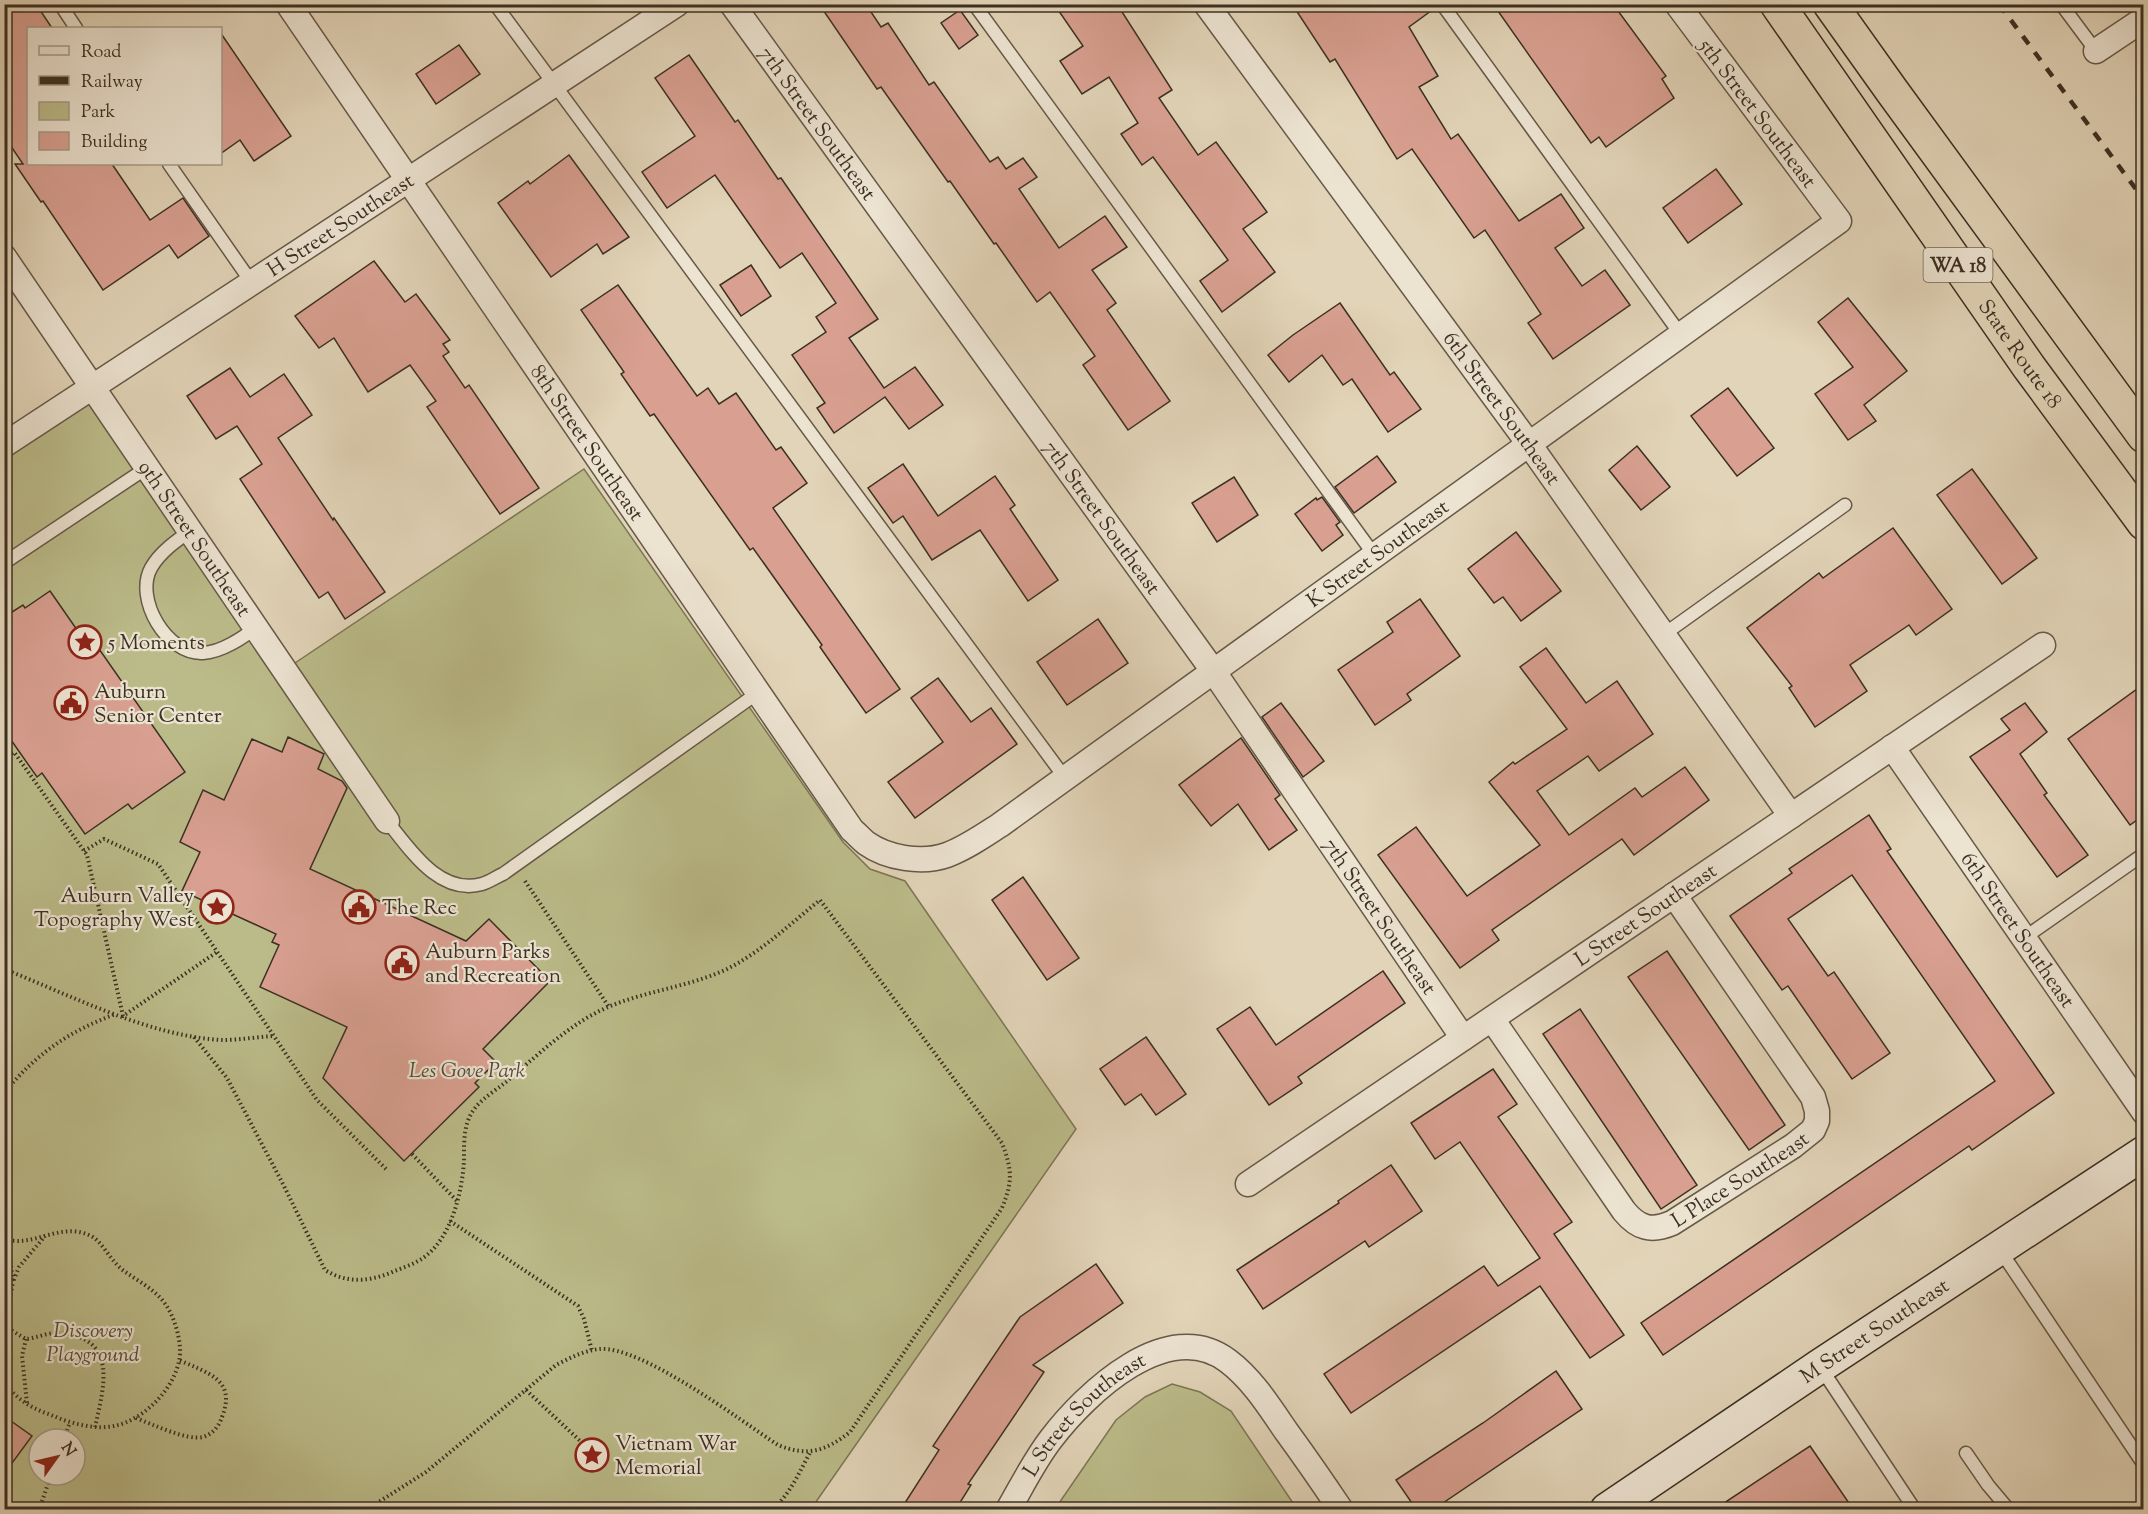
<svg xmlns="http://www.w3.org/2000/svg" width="2148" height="1514" font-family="'Sorts Mill Goudy',serif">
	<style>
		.green { fill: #bbbb89; stroke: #7c7656; stroke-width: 1.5; fill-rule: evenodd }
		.building { fill: #d9a091; stroke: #3c3023; stroke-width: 1.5 }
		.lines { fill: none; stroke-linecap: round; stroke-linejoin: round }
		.lane-casing { stroke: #665948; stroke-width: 15 }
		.street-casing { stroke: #665948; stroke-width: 27 }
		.secondary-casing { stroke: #3c3023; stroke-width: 36 }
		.highway-casing { stroke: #3c3023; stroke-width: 36 }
		.path { stroke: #3c3023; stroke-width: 4; stroke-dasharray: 1.5 3; stroke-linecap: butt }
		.lane { stroke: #ece3d1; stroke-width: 12 }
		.street { stroke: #ece3d1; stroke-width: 24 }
		.secondary { stroke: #ece3d1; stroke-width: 33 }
		.highway { stroke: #e2d4b8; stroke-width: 33 }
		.rail { stroke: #3c3023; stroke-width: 4.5; stroke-dasharray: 10 10; stroke-linecap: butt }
		.labels { text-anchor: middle; stroke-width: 4.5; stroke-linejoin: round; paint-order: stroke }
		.shield { fill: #ece3d1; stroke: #716657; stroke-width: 1.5 }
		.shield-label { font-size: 20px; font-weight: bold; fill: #3c3023 }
		.street-label { font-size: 21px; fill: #3c3023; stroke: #ece3d1 }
		.poi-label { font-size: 21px; fill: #3c3023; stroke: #ece3d1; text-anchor: start }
		.park-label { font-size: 21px; font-style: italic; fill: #554c37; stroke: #ece3d1 }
	</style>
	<rect width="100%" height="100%" fill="#e2d4b8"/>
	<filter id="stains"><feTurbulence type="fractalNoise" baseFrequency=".00333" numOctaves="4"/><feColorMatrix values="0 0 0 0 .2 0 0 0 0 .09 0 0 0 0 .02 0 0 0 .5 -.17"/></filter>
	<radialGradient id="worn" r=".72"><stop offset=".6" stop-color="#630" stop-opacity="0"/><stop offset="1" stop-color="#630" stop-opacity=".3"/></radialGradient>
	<g class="green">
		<path d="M94,387L286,669L584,469L843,842L870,869L905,881L1076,1129L811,1509L5,1510V446ZM39,1439H75V1475H39Z"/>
		<path d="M1172,1384L1200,1392L1231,1411L1297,1509H1055L1116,1420L1145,1397Z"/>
	</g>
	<g class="building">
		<path d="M4,4H36L52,28H28V164H112L150,220L183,198L209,236L178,258L169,245L103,290L43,201L41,202L15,164H23L4,136Z"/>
		<path d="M819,4H877L869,9L881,27L888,23L929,85L934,82L990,162L998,157L1006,169L1023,158L1037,177L1019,189L1059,248L1105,216L1127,247L1092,270L1116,303L1107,310L1170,401L1128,430L1083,365L1095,356L1050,292L1037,302L996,243L994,244L950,181L948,182L881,87L877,89Z"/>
		<path d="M1054,4H1117L1172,90L1159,98L1198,155L1216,142L1267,212L1243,229L1275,272L1222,312L1200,281L1228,260L1153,157L1142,165L1121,134L1138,123L1109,77L1082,94L1060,61L1083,46Z"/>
		<path d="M1292,4H1434L1435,8L1409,27L1438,76L1419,87L1451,139L1458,134L1519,221L1561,194L1584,228L1555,248L1582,286L1605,270L1630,305L1553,359L1528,323L1541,314L1485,230L1474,238L1412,149L1397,159L1335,59L1330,62Z"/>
		<path d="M1493,4H1613L1666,76L1662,79L1674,98L1606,147L1599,137L1591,143Z"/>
		<path d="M960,10L978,35L959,49L941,23Z"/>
		<path d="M220,32L291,136L254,161L240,140L220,154Z"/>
		<path d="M459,45L480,74L436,104L416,74Z"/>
		<path d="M689,55L735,122L738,120L778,179L781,178L878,319L849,338L884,388L915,367L943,405L909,429L885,397L834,433L817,408L825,403L792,355L826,332L816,317L836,303L802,253L780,268L715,175L667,208L642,172L695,136L655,78Z"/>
		<path d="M569,155L629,237L603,254L597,244L551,277L498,203L528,181L530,184Z"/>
		<path d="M1716,169L1742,204L1688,243L1663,208Z"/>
		<path d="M374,261L405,302L416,294L450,340L443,344L449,352L443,356L465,388L469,385L539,488L500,514L427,407L436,401L410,365L368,392L334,338L319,348L295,316Z"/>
		<path d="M751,265L771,296L741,316L720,285Z"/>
		<path d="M618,285L697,396L708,388L719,404L736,393L776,450L781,447L807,483L773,508L900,689L866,713L820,647L822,645L753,548L750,550L654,414L650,416L621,374L624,372L581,310Z"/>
		<path d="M1848,298L1907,371L1864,405L1876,421L1848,440L1815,394L1853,367L1818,322Z"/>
		<path d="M1340,303L1390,375L1394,372L1421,409L1388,432L1352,379L1343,385L1322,355L1289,382L1268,355L1293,335Z"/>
		<path d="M230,368L250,397L284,374L312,415L278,438L333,520L334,518L385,592L345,619L328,592L319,598L240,479L262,464L237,426L216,439L187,396Z"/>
		<path d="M1728,388L1774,448L1737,476L1691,416Z"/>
		<path d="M1637,446L1670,487L1641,510L1609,470Z"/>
		<path d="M1377,456L1396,482L1354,513L1335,487Z"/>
		<path d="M903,464L938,516L995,476L1015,505L1010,509L1058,580L1028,601L980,530L932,560L903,516L893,523L868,488Z"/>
		<path d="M1972,469L2037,558L2002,584L1937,495Z"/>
		<path d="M1234,477L1258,515L1217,542L1192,503Z"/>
		<path d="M1322,497L1340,522L1336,525L1343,535L1322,551L1295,514L1316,498L1317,500Z"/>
		<path d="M1893,528L1952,609L1916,635L1909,625L1850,665L1867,691L1815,727L1789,688L1792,686L1747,628L1819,573L1823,578Z"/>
		<path d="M1516,532L1561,591L1521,621L1503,597L1494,603L1468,569Z"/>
		<path d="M50,591L91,650L97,646L185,772L132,809L128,804L85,834L42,773L37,777L4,730V617L23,605L25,608Z"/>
		<path d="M1420,599L1460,656L1407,694L1411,700L1375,725L1338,670L1393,632L1387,622Z"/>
		<path d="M1098,619L1128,663L1067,705L1037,662Z"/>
		<path d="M1546,648L1586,703L1617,681L1653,734L1599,771L1588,756L1537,791L1569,835L1635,788L1642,797L1685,767L1709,800L1634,855L1622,839L1492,930L1499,940L1460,968L1378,855L1416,827L1467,896L1540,845L1489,782L1513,762L1515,764L1567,729L1520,667Z"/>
		<path d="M938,678L971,722L991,708L1017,744L915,818L888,782L943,742L911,698Z"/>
		<path d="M2144,684V815L2130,825L2068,739Z"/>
		<path d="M1281,703L1324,761L1303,777L1262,717Z"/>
		<path d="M2025,703L2047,732L2020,754L2047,793L2044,795L2088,855L2057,877L1970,757L2010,730L2001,719Z"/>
		<path d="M288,737L324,754L318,769L342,781L347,788L310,869L466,941L489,919L550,981L483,1049L496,1062L475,1083L479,1087L404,1161L323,1078L347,1027L260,987L279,945L272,942L276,934L182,891L200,852L180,842L203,790L224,800L252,739L282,752Z"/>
		<path d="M1241,738L1280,795L1275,799L1297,830L1269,850L1238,804L1211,826L1179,785Z"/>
		<path d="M1869,815L1891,849L1887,851L2054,1093L1972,1150L1969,1146L1663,1355L1641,1323L1995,1081L1852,875L1788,919L1828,976L1834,972L1890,1053L1852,1079L1788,986L1782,990L1730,916L1792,873L1789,869Z"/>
		<path d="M1023,877L1079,958L1047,980L992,900Z"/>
		<path d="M1667,951L1785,1125L1749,1150L1628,977Z"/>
		<path d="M1383,971L1405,1003L1298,1077L1302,1083L1269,1105L1217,1029L1250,1007L1276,1045Z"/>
		<path d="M1580,1009L1697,1185L1661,1209L1543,1034Z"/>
		<path d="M1146,1037L1186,1094L1156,1115L1141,1094L1125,1105L1100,1069Z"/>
		<path d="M1493,1069L1517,1104L1498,1117L1572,1222L1554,1234L1624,1335L1590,1358L1540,1286L1351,1413L1324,1374L1484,1266L1498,1286L1540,1258L1460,1142L1435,1159L1411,1123Z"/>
		<path d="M1391,1165L1422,1211L1369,1247L1365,1241L1263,1309L1237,1270L1339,1203L1338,1201Z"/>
		<path d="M1096,1264L1123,1303L1033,1365L1044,1372L968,1484L971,1485L956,1509H901L939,1450L933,1446L1020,1317Z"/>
		<path d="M1556,1371L1582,1409L1434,1509H1416L1396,1480L1483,1423Z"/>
		<path d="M4,1416L32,1436L4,1474Z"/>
		<path d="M1810,1446L1853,1509H1715Z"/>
	</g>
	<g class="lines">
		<defs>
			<g id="lane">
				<path d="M60,4L76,28"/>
				<path d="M495,4L1065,778"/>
				<path d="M974,4L1375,556"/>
				<path d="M1442,4L1681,335"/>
				<path d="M2061,4L2096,51"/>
				<path d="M169,164L252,283"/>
				<path d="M192,530C177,540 160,552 151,568C134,599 167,655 203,653C222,652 242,638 257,627"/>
				<path d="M4,563L148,467"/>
				<path d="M1663,635L1845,505"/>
				<path d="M387,821C409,848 439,896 482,884C489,882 496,877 503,874L759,692"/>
				<path d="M2024,938L2144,854"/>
				<path d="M2000,1250L2144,1465"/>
				<path d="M1821,1368L1915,1510"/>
				<path d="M1966,1453L1988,1485L2009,1510"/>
			</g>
			<g id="street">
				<path id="s1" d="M288,4L852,830C857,834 861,839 866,843C887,858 922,864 947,855C966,848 983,836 1000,825L1839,221L1677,4"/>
				<path id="s2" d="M732,4L1214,672L1463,1038"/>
				<path id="s3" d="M1206,4L1529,444L1791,816"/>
				<path d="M2096,51L2144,19"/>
				<path id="s4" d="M4,257L387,821"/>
				<path id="s5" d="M4,445L677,4"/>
				<path id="s6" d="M1892,747L2144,1112"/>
				<path id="s7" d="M1492,1019L1624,1211C1638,1228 1651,1232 1672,1223L1793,1146L1813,1130L1817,1121V1111L1813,1097L1674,895"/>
				<path id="s8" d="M1248,1184L2043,645"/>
				<path id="s9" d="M1008,1510C1022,1486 1034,1461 1051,1439C1086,1393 1168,1315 1228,1361C1252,1379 1269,1406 1286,1431C1305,1457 1323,1483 1341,1510"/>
			</g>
			<g id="secondary">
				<path id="s10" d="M1607,1510L1820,1366L2144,1153"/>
			</g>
			<g id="highway">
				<path id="s11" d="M1777,4L2029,367L2144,523"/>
				<path d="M1830,4L1892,91L2144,436"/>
			</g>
		</defs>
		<use href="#lane" class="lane-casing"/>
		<use href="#street" class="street-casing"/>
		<use href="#secondary" class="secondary-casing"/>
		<use href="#highway" class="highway-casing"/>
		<g class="path">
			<path d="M4,758L14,752L87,855L123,1016L217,952"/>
			<path d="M84,851L104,839L158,864L317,1100L386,1169"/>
			<path d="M525,881L609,1007"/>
			<path d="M4,969C70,995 151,1037 223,1040C239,1040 257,1037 273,1036"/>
			<path d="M194,1037L227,1078L284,1186L325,1270C346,1283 367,1282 390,1273C401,1268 413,1265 423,1258C451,1239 462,1193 464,1161C464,1143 463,1123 475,1108C483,1098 496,1090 506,1082C538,1055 569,1024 608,1007C646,991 687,987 725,970C760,953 790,924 820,900L1002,1143C1012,1170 1013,1181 1002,1208L850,1432C826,1451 807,1457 778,1445C741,1421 641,1345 599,1349C583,1351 570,1358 556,1365L426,1472L366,1510"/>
			<path d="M4,1093C36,1054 69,1031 116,1014"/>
			<path d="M412,1154L457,1201"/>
			<path d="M450,1221L578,1306L584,1319L592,1351"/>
			<path d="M4,1239C34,1248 59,1222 89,1235C102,1240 110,1261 124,1271C138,1281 156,1290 166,1305C174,1317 179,1334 180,1348C182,1382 146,1420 114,1426C93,1430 70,1423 51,1415C33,1409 15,1399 4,1381"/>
			<path d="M4,1245L10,1258L13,1282L19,1267L45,1236"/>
			<path d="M4,1311L10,1299L13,1282"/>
			<path d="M4,1326L26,1339C38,1338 50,1331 63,1333C118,1340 104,1387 95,1427"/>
			<path d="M26,1339L22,1356L27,1403"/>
			<path d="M526,1390L594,1454"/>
			<path d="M136,1418C152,1424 187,1441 203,1437C213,1434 219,1426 222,1417C237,1379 207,1373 179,1360"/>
			<path d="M64,1439L70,1422"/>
			<path d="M39,1510L51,1475"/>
			<path d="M771,1510C790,1496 800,1470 811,1451"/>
		</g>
		<use href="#lane" class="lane"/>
		<use href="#street" class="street"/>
		<use href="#secondary" class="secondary"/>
		<use href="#highway" class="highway"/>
		<path class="rail" d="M1999,4L2144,200"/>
	</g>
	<defs>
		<symbol id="sight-ring" viewBox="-11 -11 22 22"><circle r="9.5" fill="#ece3d1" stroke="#8f2418" stroke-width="1.5"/><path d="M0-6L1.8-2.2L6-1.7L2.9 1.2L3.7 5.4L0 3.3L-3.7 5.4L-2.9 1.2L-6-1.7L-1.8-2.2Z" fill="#8f2418"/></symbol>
		<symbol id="civic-ring" viewBox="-11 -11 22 22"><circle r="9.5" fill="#ece3d1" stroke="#8f2418" stroke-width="1.5"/><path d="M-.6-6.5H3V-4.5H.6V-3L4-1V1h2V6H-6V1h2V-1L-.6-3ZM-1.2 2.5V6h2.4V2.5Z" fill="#8f2418"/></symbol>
	</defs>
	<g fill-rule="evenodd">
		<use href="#sight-ring" x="66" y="623" width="38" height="38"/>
		<use href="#civic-ring" x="52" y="684" width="38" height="38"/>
		<use href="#sight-ring" x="198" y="888" width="38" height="38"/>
		<use href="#civic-ring" x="340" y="888" width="38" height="38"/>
		<use href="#civic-ring" x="383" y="944" width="38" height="38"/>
		<use href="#sight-ring" x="573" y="1436" width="38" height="38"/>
	</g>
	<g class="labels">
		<rect class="shield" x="1923.5" y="248" width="69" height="34" rx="4.5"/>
		<g class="shield-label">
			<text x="1958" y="272">WA 18</text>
		</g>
		<g class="street-label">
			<text transform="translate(1758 113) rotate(53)" y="7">5th Street Southeast</text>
			<text dy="7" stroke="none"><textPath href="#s2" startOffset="147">7th Street Southeast</textPath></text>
			<text dy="7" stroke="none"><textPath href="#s5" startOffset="402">H Street Southeast</textPath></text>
			<text dy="7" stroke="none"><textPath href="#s11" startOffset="426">State Route 18</textPath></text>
			<text dy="7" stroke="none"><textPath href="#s3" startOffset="501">6th Street Southeast</textPath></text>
			<text dy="7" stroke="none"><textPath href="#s1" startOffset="531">8th Street Southeast</textPath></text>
			<text dy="7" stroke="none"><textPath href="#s2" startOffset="633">7th Street Southeast</textPath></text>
			<text dy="7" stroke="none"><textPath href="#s4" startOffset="340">9th Street Southeast</textPath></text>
			<text dy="7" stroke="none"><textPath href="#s1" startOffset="1630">K Street Southeast</textPath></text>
			<text dy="7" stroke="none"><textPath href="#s8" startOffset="480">L Street Southeast</textPath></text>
			<text dy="7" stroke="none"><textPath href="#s2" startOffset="1119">7th Street Southeast</textPath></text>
			<text dy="7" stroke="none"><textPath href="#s6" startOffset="222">6th Street Southeast</textPath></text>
			<text dy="7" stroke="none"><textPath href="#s7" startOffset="368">L Place Southeast</textPath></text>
			<text dy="7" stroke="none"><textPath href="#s10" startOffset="322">M Street Southeast</textPath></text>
			<text dy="7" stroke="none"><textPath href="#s9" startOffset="124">L Street Southeast</textPath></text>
		</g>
		<g class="poi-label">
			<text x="108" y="649">5 Moments</text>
			<text x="94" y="698">Auburn<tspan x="94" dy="24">Senior Center</tspan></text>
			<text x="194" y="902" text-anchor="end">Auburn Valley<tspan x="194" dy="24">Topography West</tspan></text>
			<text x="382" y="914">The Rec</text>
			<text x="425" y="958">Auburn Parks<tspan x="425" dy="24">and Recreation</tspan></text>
			<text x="615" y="1450">Vietnam War<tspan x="615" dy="24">Memorial</tspan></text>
		</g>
		<g class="park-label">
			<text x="467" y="1077">Les Gove Park</text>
			<text x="93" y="1337">Discovery<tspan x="93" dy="24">Playground</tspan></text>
		</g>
	</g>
	<rect width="2148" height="1514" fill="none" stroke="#e2d4b8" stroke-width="24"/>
	<rect x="6" y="6" width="2136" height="1502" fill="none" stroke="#3c3023" stroke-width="3"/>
	<rect x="12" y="12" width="2124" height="1490" fill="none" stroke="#3c3023" stroke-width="1.5"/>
	<rect x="27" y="27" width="195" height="138" fill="#ece3d1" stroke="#a69b8b" stroke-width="1.5"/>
	<rect x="39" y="46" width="30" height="9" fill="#ece3d1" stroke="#a69b8b" stroke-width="1.5"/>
	<text x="81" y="57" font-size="18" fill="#3c3023">Road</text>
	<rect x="39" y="76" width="30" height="9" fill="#3c3023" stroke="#a69b8b" stroke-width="1.5"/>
	<text x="81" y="87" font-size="18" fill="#3c3023">Railway</text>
	<rect x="39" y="102" width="30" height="18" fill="#bbbb89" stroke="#a69b8b" stroke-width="1.5"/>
	<text x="81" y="117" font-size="18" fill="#3c3023">Park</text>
	<rect x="39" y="132" width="30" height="18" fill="#d9a091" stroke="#a69b8b" stroke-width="1.5"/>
	<text x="81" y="147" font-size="18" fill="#3c3023">Building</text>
	<g transform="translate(57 1457) rotate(56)"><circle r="28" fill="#ece3d1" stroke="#a69b8b" stroke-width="1.5"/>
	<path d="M0-4.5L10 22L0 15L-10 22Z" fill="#8f2418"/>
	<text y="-9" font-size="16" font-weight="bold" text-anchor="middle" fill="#3c3023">N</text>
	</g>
	<rect width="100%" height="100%" filter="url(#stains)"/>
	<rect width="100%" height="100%" fill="url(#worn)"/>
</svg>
